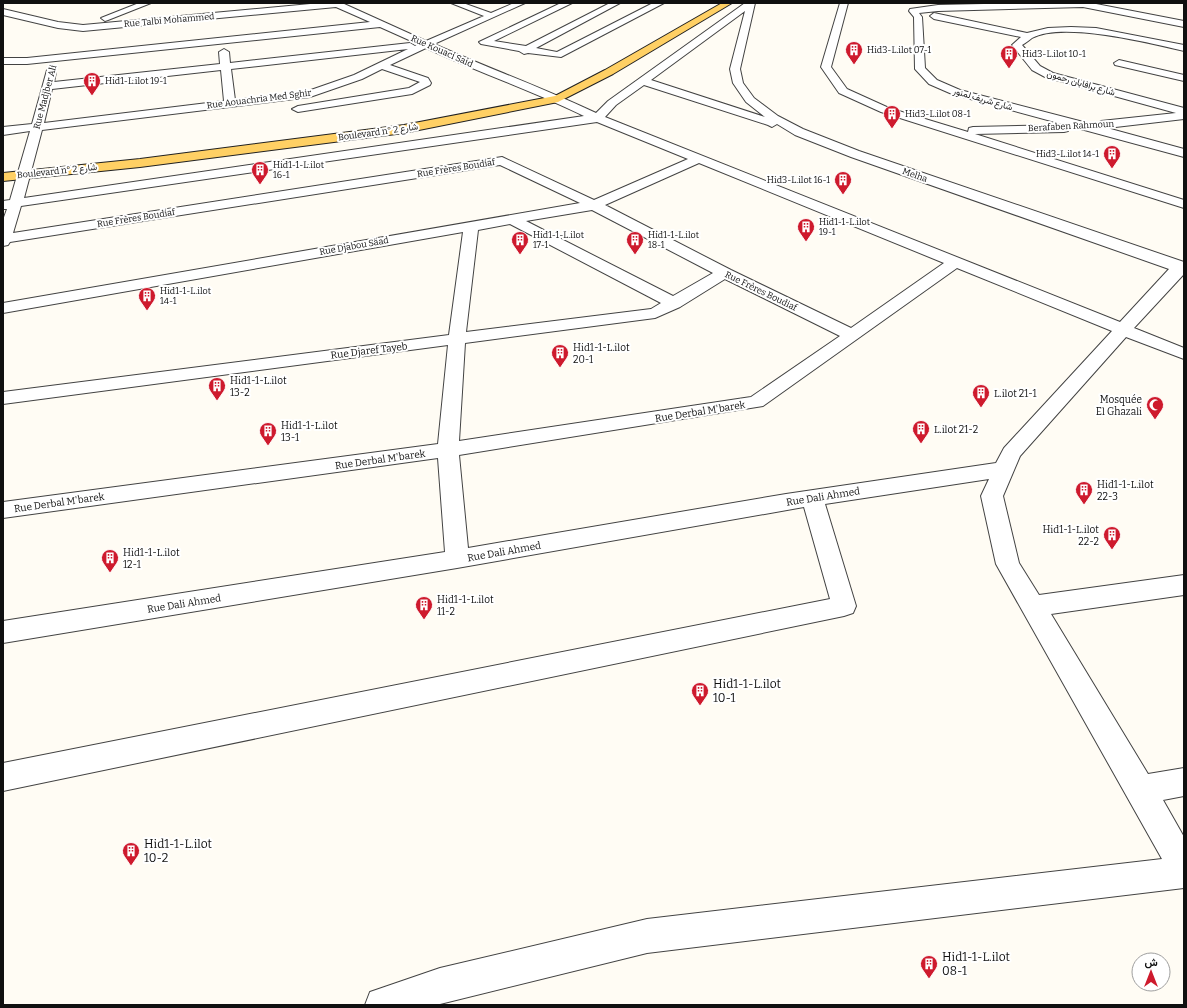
<svg xmlns="http://www.w3.org/2000/svg" width="1187" height="1008" font-family="Bitter,Vazirmatn,serif">
	<style>
		.lines { fill: none; stroke-linecap: round; stroke-linejoin: round }
		.minor-casing { stroke: #434343; stroke-width: 2 }
		.major-casing { stroke: #212121; stroke-width: 2 }
		.minor { fill: #fff; fill-rule: evenodd }
		.major { fill: #ffd064; fill-rule: evenodd }
		.labels { text-anchor: middle; stroke-width: 4; stroke-linejoin: round; paint-order: stroke }
		.far-street-label { font-size: 9px; fill: #101010; stroke: #fff }
		.far-poi-label { font-size: 9px; fill: #101010; stroke: #fff; text-anchor: start }
		.poi-label { font-size: 10px; fill: #101010; stroke: #fff; text-anchor: start }
		.street-label { font-size: 10px; fill: #101010; stroke: #fff }
		.near-poi-label { font-size: 12px; fill: #101010; stroke: #fff; text-anchor: start }
	</style>
	<rect width="100%" height="100%" fill="#fffcf4"/>
	<g class="lines">
		<defs>
			<g id="minor">
				<path d="M139,3H151L108,20L105,21L101,18Z"/>
				<path d="M321,3H342L426,41L484,16L451,3H463L491,13L514,3H525L434,44C488,68 543,88 596,113L608,101L745,3H755L740,69L743,83L754,98L778,116L803,129L859,151L1184,262V274L1134,328L1184,348V359L1126,337L1020,456L1003,496L1019,563L1039,595L1184,575V595L1051,614L1148,774L1184,768V796L1163,800L1184,837V888L647,953L436,1005H365L370,992L440,968L647,919L1162,859L996,564L981,496L989,479L825,504L856,606L853,613L844,616L3,791V763L830,599L804,507L457,568L3,643V621L445,552L438,458L3,518V502L438,444L448,345L3,404V392L449,335L463,232L3,313V303L580,203L500,165L10,242L8,245L3,246V220L7,209H3V201L10,200L30,131L3,135V127L32,124L47,70H55L56,72L54,82L220,64L219,52L224,49L229,52L230,63L410,43L415,46L418,44L380,27L27,64H3V58H27L370,22L336,7L83,31L58,28L3,15V9L58,22L83,25ZM745,11L730,69L733,83L746,102L765,117L651,80ZM426,48C478,72 533,91 584,116L24,198L42,130L310,97L362,79L382,69L420,82L409,88L298,106L292,109L298,112L412,94L430,85L431,83L428,78L390,65ZM408,49L354,75L308,91L235,100L231,69ZM221,70L224,101L44,123L52,89ZM644,85L768,125L772,127L777,124L795,135L851,157L1169,269L1120,322L605,117L616,105ZM597,122L688,159L594,200L502,157L13,233L21,206ZM699,163L944,263L851,328L731,270L605,205ZM592,210L713,273L673,296L526,221ZM510,224L661,303L651,309L466,332L478,230ZM957,268L1112,331L1004,448L996,463L786,494L468,548L459,455L763,406ZM725,279L840,336L751,397L459,441L465,343L655,318L680,307Z"/>
				<path d="M561,3H572L494,41L526,46L610,3H620L536,48L557,52L653,3H664L561,57L528,53L524,54L519,51L481,44L479,42Z"/>
				<path d="M840,3H848L831,67L847,89L889,108L968,132L969,128L973,127L1068,125L1070,128L1068,131L1064,132L975,134L1184,200V208L881,112L839,93L821,67Z"/>
				<path d="M1028,3H1091L1184,21V27L1083,7L938,11L919,13L922,17L925,68L937,80L960,90L1095,125L1101,121L1176,113L1045,77L1032,70L1012,45L1021,37L934,19L930,16L934,13L1027,33L1048,28L1071,27L1096,28L1184,45V51C1151,43 1062,21 1032,38C1029,40 1026,43 1022,45L1040,66L1053,73L1184,108V119L1107,128L1184,149V157L952,94L929,84L915,69L914,17L909,11L910,9L938,5Z"/>
				<path d="M1119,60L1184,75V81L1115,65L1114,63Z"/>
			</g>
			<path id="major" d="M722,3H732L613,74L558,102L404,133L140,167L3,181V173L140,159L404,125L555,96L605,70Z"/>
		</defs>
		<use href="#minor" class="minor-casing"/>
		<use href="#major" class="major-casing"/>
		<use href="#minor" class="minor"/>
		<use href="#major" class="major"/>
	</g>
	<defs>
		<symbol id="building-pin" viewBox="-11 -11 22 30"><path d="M0 17L-7.5 6A9.5 9.5 0 1 1 7.5 6Z" fill="#ce1a2d" stroke="#fff"/><path d="M-4-6H4V6H1V3H-1V6H-4ZM-2.5-4.3h1.7v1.8h-1.7ZM.8-4.3h1.7v1.8H.8ZM-2.5-1h1.7V.8h-1.7ZM.8-1h1.7V.8H.8Z" fill="#fff"/></symbol>
		<symbol id="mosque-pin" viewBox="-11 -11 22 30"><path d="M0 17L-7.5 6A9.5 9.5 0 1 1 7.5 6Z" fill="#ce1a2d" stroke="#fff"/><path d="M3.5-4.9A6 6 0 1 0 3.5 4.9A5 5 0 1 1 3.5-4.9Z" fill="#fff"/></symbol>
	</defs>
	<g fill-rule="evenodd">
		<use href="#building-pin" x="844" y="40" width="20" height="27"/>
		<use href="#building-pin" x="999" y="44" width="20" height="27"/>
		<use href="#building-pin" x="82" y="71" width="20" height="27"/>
		<use href="#building-pin" x="882" y="104" width="20" height="27"/>
		<use href="#building-pin" x="1102" y="144" width="20" height="27"/>
		<use href="#building-pin" x="250" y="160" width="20" height="27"/>
		<use href="#building-pin" x="833" y="170" width="20" height="27"/>
		<use href="#building-pin" x="796" y="217" width="20" height="27"/>
		<use href="#building-pin" x="510" y="230" width="20" height="27"/>
		<use href="#building-pin" x="625" y="230" width="20" height="27"/>
		<use href="#building-pin" x="137" y="286" width="20" height="27"/>
		<use href="#building-pin" x="550" y="343" width="20" height="27"/>
		<use href="#building-pin" x="207" y="376" width="20" height="27"/>
		<use href="#building-pin" x="971" y="383" width="20" height="27"/>
		<use href="#mosque-pin" x="1145" y="395" width="20" height="27"/>
		<use href="#building-pin" x="911" y="419" width="20" height="27"/>
		<use href="#building-pin" x="258" y="421" width="20" height="27"/>
		<use href="#building-pin" x="1074" y="480" width="20" height="27"/>
		<use href="#building-pin" x="1102" y="525" width="20" height="27"/>
		<use href="#building-pin" x="100" y="548" width="20" height="27"/>
		<use href="#building-pin" x="414" y="595" width="20" height="27"/>
		<use href="#building-pin" x="690" y="681" width="20" height="27"/>
		<use href="#building-pin" x="121" y="841" width="20" height="27"/>
		<use href="#building-pin" x="919" y="954" width="20" height="27"/>
	</g>
	<g class="labels">
		<g class="far-street-label">
			<text transform="translate(169 20) rotate(-5)" y="3">Rue Talbi Mohammed</text>
			<text transform="translate(442 51) rotate(24)" y="3">Rue Kouaci Said</text>
			<text transform="translate(1081 83) rotate(16)" y="3">شارع برافابان رحمون</text>
			<text transform="translate(45 97) rotate(-75)" y="3">Rue Madjber Ali</text>
			<text transform="translate(259 99) rotate(-7)" y="3">Rue Aouachria Med Sghir</text>
			<text transform="translate(983 99) rotate(16)" y="3">شارع شريف لمنور</text>
			<text transform="translate(1071 126) rotate(-3)" y="3">Berafaben Rahmoun</text>
			<text transform="translate(378 132) rotate(-8)" y="3">Boulevard n° شارع 2</text>
			<text transform="translate(456 168) rotate(-9)" y="3">Rue Frères Boudiaf</text>
			<text transform="translate(57 171) rotate(-6)" y="3">Boulevard n° شارع 2</text>
			<text transform="translate(915 175) rotate(19)" y="3">Melha</text>
			<text transform="translate(136 218) rotate(-9)" y="3">Rue Frères Boudiaf</text>
			<text transform="translate(354 246) rotate(-10)" y="3">Rue Djabou Säad</text>
			<text transform="translate(761 291) rotate(26)" y="3">Rue Frères Boudiaf</text>
		</g>
		<g class="far-poi-label">
			<text x="867" y="53">Hid3-L.ilot 07-1</text>
			<text x="1022" y="57">Hid3-L.ilot 10-1</text>
			<text x="105" y="84">Hid1-L.ilot 19-1</text>
			<text x="905" y="117">Hid3-L.ilot 08-1</text>
			<text x="1099" y="157" text-anchor="end">Hid3-L.ilot 14-1</text>
			<text x="273" y="168">Hid1-1-L.ilot<tspan x="273" dy="10">16-1</tspan></text>
			<text x="830" y="183" text-anchor="end">Hid3-L.ilot 16-1</text>
			<text x="819" y="225">Hid1-1-L.ilot<tspan x="819" dy="10">19-1</tspan></text>
			<text x="533" y="238">Hid1-1-L.ilot<tspan x="533" dy="10">17-1</tspan></text>
			<text x="648" y="238">Hid1-1-L.ilot<tspan x="648" dy="10">18-1</tspan></text>
			<text x="160" y="294">Hid1-1-L.ilot<tspan x="160" dy="10">14-1</tspan></text>
		</g>
		<g class="poi-label">
			<text x="573" y="351">Hid1-1-L.ilot<tspan x="573" dy="12">20-1</tspan></text>
			<text x="230" y="384">Hid1-1-L.ilot<tspan x="230" dy="12">13-2</tspan></text>
			<text x="994" y="397">L.ilot 21-1</text>
			<text x="1142" y="403" text-anchor="end">Mosquée<tspan x="1142" dy="12">El Ghazali</tspan></text>
			<text x="281" y="429">Hid1-1-L.ilot<tspan x="281" dy="12">13-1</tspan></text>
			<text x="934" y="433">L.ilot 21-2</text>
			<text x="1097" y="488">Hid1-1-L.ilot<tspan x="1097" dy="12">22-3</tspan></text>
			<text x="1099" y="533" text-anchor="end">Hid1-1-L.ilot<tspan x="1099" dy="12">22-2</tspan></text>
			<text x="123" y="556">Hid1-1-L.ilot<tspan x="123" dy="12">12-1</tspan></text>
			<text x="437" y="603">Hid1-1-L.ilot<tspan x="437" dy="12">11-2</tspan></text>
		</g>
		<g class="street-label">
			<text transform="translate(369 350) rotate(-7)" y="4">Rue Djaref Tayeb</text>
			<text transform="translate(700 411) rotate(-9)" y="4">Rue Derbal M'barek</text>
			<text transform="translate(380 459) rotate(-8)" y="4">Rue Derbal M'barek</text>
			<text transform="translate(823 496) rotate(-9)" y="4">Rue Dali Ahmed</text>
			<text transform="translate(59 502) rotate(-8)" y="4">Rue Derbal M'barek</text>
			<text transform="translate(504 551) rotate(-10)" y="4">Rue Dali Ahmed</text>
			<text transform="translate(184 603) rotate(-9)" y="4">Rue Dali Ahmed</text>
		</g>
		<g class="near-poi-label">
			<text x="713" y="688">Hid1-1-L.ilot<tspan x="713" dy="14">10-1</tspan></text>
			<text x="144" y="848">Hid1-1-L.ilot<tspan x="144" dy="14">10-2</tspan></text>
			<text x="942" y="961">Hid1-1-L.ilot<tspan x="942" dy="14">08-1</tspan></text>
		</g>
	</g>
	<rect width="1187" height="1008" fill="none" stroke="#101010" stroke-width="8"/>
	<g transform="translate(1151 972)"><circle r="19" fill="#ffffff" stroke="#9f9f9f"/>
	<path d="M0-3L7 15L0 10L-7 15Z" fill="#ce1a2d"/>
	<text y="-6" font-size="11" font-weight="bold" text-anchor="middle" fill="#101010">ش</text>
	</g>
</svg>
